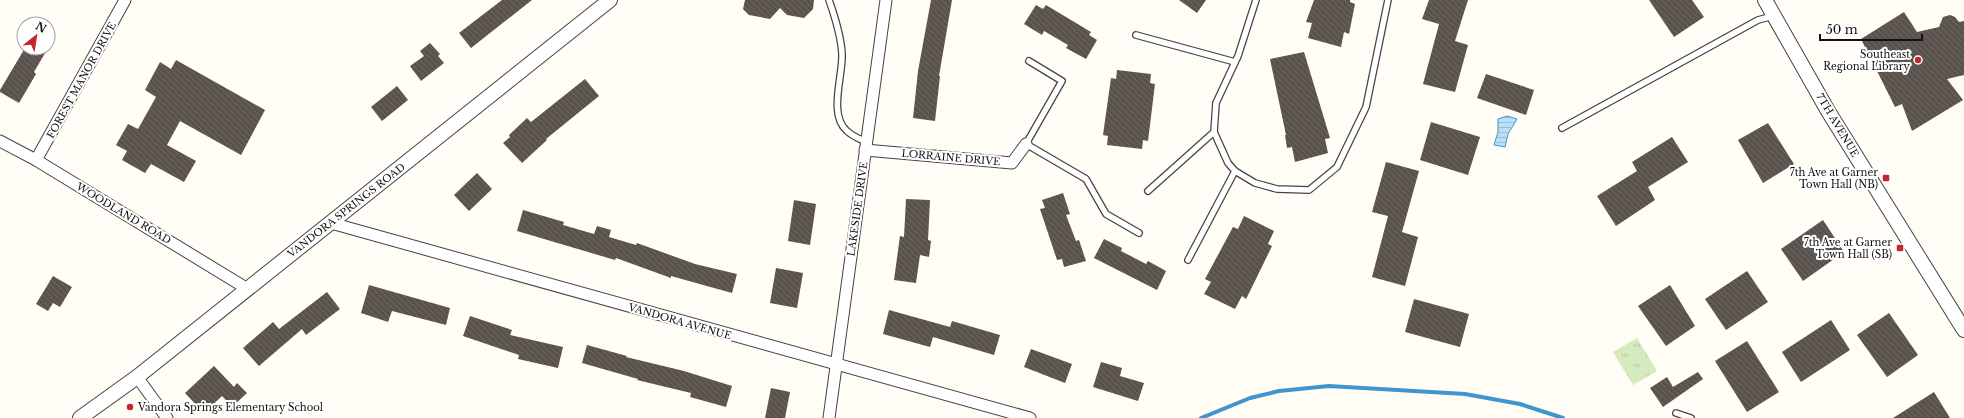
<svg xmlns="http://www.w3.org/2000/svg" width="1964" height="418" font-family="'Libre Baskerville',serif">
	<style>
		.park { fill: url(#park-tufts) }
		.water { fill: url(#water-rules); stroke: #3f96cf }
		.lines { fill: none; stroke-linecap: round; stroke-linejoin: round }
		.stream { stroke: #3f96cf; stroke-width: 4 }
		.building { fill: url(#building-back-hatch) }
		.service-casing { stroke: #444; stroke-width: 8 }
		.minor-casing { stroke: #444; stroke-width: 13 }
		.tertiary-casing { stroke: #444; stroke-width: 16 }
		.service { stroke: #fff; stroke-width: 5.5 }
		.minor { stroke: #fff; stroke-width: 11 }
		.tertiary { stroke: #fff; stroke-width: 14 }
		.poi-dot { fill: #c4262e; stroke: #fff; stroke-width: 1.5 }
		.labels { text-anchor: middle; stroke-width: 4; stroke-linejoin: round; paint-order: stroke }
		.poi-label { font-size: 10px; fill: #111; stroke: #fff; text-anchor: end }
		.street-label { font-size: 10px; fill: #111; stroke: #fff }
	</style>
	<defs>
		<pattern id="park-tufts" width="24" height="20" patternUnits="userSpaceOnUse"><rect width="24" height="20" fill="#d5ebbd"/><path d="M3 7l-1-3M5 7V3M7 7l1-3M15 17l-1-3M17 17v-4M19 17l1-3" fill="none" stroke="#b6c8a1"/></pattern>
		<pattern id="water-rules" width="6" height="5" patternUnits="userSpaceOnUse"><rect width="6" height="5" fill="#b9e0f7"/><path d="M0 2.5h6" fill="none" stroke="#9ebfd3"/></pattern>
		<pattern id="building-back-hatch" width="6" height="6" patternUnits="userSpaceOnUse"><rect width="6" height="6" fill="#5a524d"/><path d="M-1 5l2 2M0 0l6 6M5-1l2 2" fill="none" stroke="#6d6662"/></pattern>
	</defs>
	<rect width="100%" height="100%" fill="#fffdf5"/>
	<path class="park" d="M1637,338L1657,371L1633,385L1613,352Z"/>
	<path class="water" d="M1507,116L1517,119L1508,134L1505,147L1494,145L1498,132V119Z"/>
	<g class="lines">
		<path class="stream" d="M1201,418L1250,398L1279,391L1329,386L1465,394L1520,404L1563,418"/>
	</g>
	<g class="building">
		<path d="M502,0H532L471,48L459,33Z"/>
		<path d="M745,0H814L813,9L804,18L787,15L780,8L770,19L749,15L743,9Z"/>
		<path d="M931,0H952L939,76H940L935,121L913,118L918,71Z"/>
		<path d="M1179,0H1206L1197,13Z"/>
		<path d="M1314,0H1350V2L1355,4L1349,34L1344,32L1341,47L1308,38L1312,23L1306,22Z"/>
		<path d="M1429,0H1468L1455,41L1468,45L1455,92L1423,84L1439,24L1422,19Z"/>
		<path d="M1649,0H1692L1704,17L1674,37Z"/>
		<path d="M1036,5L1043,9L1046,5L1091,32L1089,35L1097,40L1086,59L1066,48L1068,45L1044,31L1042,35L1024,24Z"/>
		<path d="M1904,12L1917,32L1939,27L1943,17L1950,15L1955,17L1959,22L1964,21V75L1947,79L1963,100L1912,131L1902,104L1895,107L1861,39Z"/>
		<path d="M430,43L440,54L438,56L444,63L421,81L410,66L424,56L420,51Z"/>
		<path d="M25,48H48L34,72L36,74L19,103L0,92V90Z"/>
		<path d="M1304,52L1330,138L1325,139L1328,153L1295,162L1292,147L1287,148L1285,135H1286L1270,59Z"/>
		<path d="M176,60L265,110L241,155L180,121L167,145L196,161L184,182L151,164L145,173L122,160L127,151L116,145L128,124L138,129L156,97L145,90L160,62L171,69Z"/>
		<path d="M1117,70L1151,74L1150,83L1155,84L1148,141L1143,140L1142,149L1107,145L1108,136L1103,135L1111,78L1116,79Z"/>
		<path d="M1486,74L1534,90L1526,115L1477,98Z"/>
		<path d="M585,79L599,96L546,139L547,140L522,163L503,143L510,137L509,135L527,118L531,122Z"/>
		<path d="M397,86L408,100L382,121L371,107Z"/>
		<path d="M1431,122L1480,137L1468,175L1420,160Z"/>
		<path d="M1768,123L1794,164L1763,183L1738,140Z"/>
		<path d="M1672,137L1688,162L1648,187L1655,200L1616,226L1597,196L1637,171L1632,162Z"/>
		<path d="M1386,162L1419,171L1402,232L1418,237L1405,286L1372,277L1388,216L1372,212Z"/>
		<path d="M477,173L492,189L469,211L454,195Z"/>
		<path d="M1063,193L1070,214L1066,215L1076,241L1079,240L1086,261L1064,267L1062,259L1057,260L1040,209L1045,208L1042,200Z"/>
		<path d="M906,199L930,200L928,240L931,241L929,257L920,255L916,283L894,280L900,236L904,237Z"/>
		<path d="M794,200L816,204L810,245L788,241Z"/>
		<path d="M523,210L564,222L563,225L594,234L597,226L611,230L609,237L636,245L637,243L695,264L737,274L732,293L671,276V278L616,258L615,260L517,231Z"/>
		<path d="M1244,216L1274,231L1268,244L1272,246L1255,281L1246,299L1242,296L1235,309L1204,294L1211,282L1205,279L1233,227L1238,229Z"/>
		<path d="M1823,220L1844,252L1803,281L1781,249Z"/>
		<path d="M1104,239L1122,248L1121,251L1146,264L1148,261L1166,271L1157,290L1094,258Z"/>
		<path d="M776,268L803,273L797,308L770,303Z"/>
		<path d="M1747,271L1768,302L1726,330L1705,299Z"/>
		<path d="M53,276L72,287L60,307L53,303L48,311L36,304Z"/>
		<path d="M369,285L450,308L446,325L392,311L388,322L361,313Z"/>
		<path d="M1670,285L1695,326L1666,346L1638,306Z"/>
		<path d="M327,292L340,309L306,335L302,329L259,366L243,348L273,322L279,329Z"/>
		<path d="M1414,299L1469,314L1460,347L1405,332Z"/>
		<path d="M889,310L950,327L952,321L1000,335L994,355L933,337L930,347L883,334Z"/>
		<path d="M1889,313L1918,355L1887,377L1857,335Z"/>
		<path d="M470,316L512,330L510,335L563,347L558,368L518,359L519,355L463,336Z"/>
		<path d="M1831,320L1850,350L1801,382L1782,352Z"/>
		<path d="M1747,341L1779,392L1747,412L1715,361Z"/>
		<path d="M587,345L627,356L626,357L684,371L732,386L726,407L690,397L691,393L637,380L638,379L582,363Z"/>
		<path d="M1031,349L1072,364L1065,383L1024,367Z"/>
		<path d="M1101,362L1122,368L1120,376L1144,383L1138,401L1093,387Z"/>
		<path d="M214,366L234,387L237,383L247,393L232,407L222,396L204,413L185,393Z"/>
		<path d="M1698,372L1703,379L1663,407L1650,388L1667,377L1673,387Z"/>
		<path d="M771,388L790,392L785,418H765Z"/>
		<path d="M1934,392L1950,418H1893Z"/>
	</g>
	<g class="lines">
		<defs>
			<g id="service">
				<path d="M829,0C835,17 841,35 842,54C843,76 828,115 847,131C852,136 860,139 866,142"/>
				<path d="M1256,0L1238,56L1216,103L1214,132L1228,163L1235,171L1255,183L1277,189L1309,190L1337,167L1366,107L1388,0"/>
				<path d="M1136,35L1235,62"/>
				<path d="M1029,61L1062,81L1026,144L1086,179L1106,214L1139,233"/>
				<path d="M1562,128L1758,20L1773,16"/>
				<path d="M1148,191L1214,132"/>
				<path d="M1188,260L1235,171"/>
				<path d="M1676,413L1691,418"/>
			</g>
			<g id="minor">
				<path d="M0,141L36,160L246,288"/>
				<path d="M865,150L1012,163L1026,144"/>
				<path d="M36,160L125,0"/>
				<path d="M331,223L1030,418"/>
				<path d="M137,377L167,418"/>
				<path d="M829,418L886,0"/>
			</g>
			<g id="tertiary">
				<path d="M1765,0L1828,111L1964,330"/>
				<path d="M80,418L137,377L610,0"/>
			</g>
		</defs>
		<use href="#service" class="service-casing"/>
		<use href="#minor" class="minor-casing"/>
		<use href="#tertiary" class="tertiary-casing"/>
		<use href="#service" class="service"/>
		<use href="#minor" class="minor"/>
		<use href="#tertiary" class="tertiary"/>
	</g>
	<g class="poi-dot">
		<circle cx="1918" cy="60" r="4"/>
		<rect x="1882" y="174" width="8" height="8" rx="2"/>
		<rect x="1896" y="244" width="8" height="8" rx="2"/>
		<circle cx="130" cy="407" r="4"/>
	</g>
	<g class="labels">
		<g class="poi-label">
			<text x="1910" y="58">Southeast<tspan x="1910" dy="12">Regional Library</tspan></text>
			<text x="1878" y="176">7th Ave at Garner<tspan x="1878" dy="12">Town Hall (NB)</tspan></text>
			<text x="1892" y="246">7th Ave at Garner<tspan x="1892" dy="12">Town Hall (SB)</tspan></text>
			<text x="138" y="411" text-anchor="start">Vandora Springs Elementary School</text>
		</g>
		<g class="street-label">
			<text transform="translate(81 80) rotate(-61)" y="4">FOREST MANOR DRIVE</text>
			<text transform="translate(1838 125) rotate(59)" y="4">7TH AVENUE</text>
			<text transform="translate(951 157) rotate(5)" y="4">LORRAINE DRIVE</text>
			<text transform="translate(857 209) rotate(-82)" y="4">LAKESIDE DRIVE</text>
			<text transform="translate(346 210) rotate(-38)" y="4">VANDORA SPRINGS ROAD</text>
			<text transform="translate(124 213) rotate(31)" y="4">WOODLAND ROAD</text>
			<text transform="translate(680 321) rotate(16)" y="4">VANDORA AVENUE</text>
		</g>
	</g>
	<g transform="translate(36 36) rotate(30)"><circle r="19" fill="#ffffff" stroke="#a0a0a0"/>
	<path d="M0-3L7 15L0 10L-7 15Z" fill="#c4262e"/>
	<text y="-6" font-size="11" font-weight="bold" text-anchor="middle" fill="#111111">N</text>
	</g>
	<path d="M1820 34v6h102v-6" fill="none" stroke="#111111" stroke-width="2"/>
	<text x="1826" y="34" font-size="12" fill="#111111" stroke="#ffffff" stroke-width="3" paint-order="stroke">50 m</text>
</svg>
